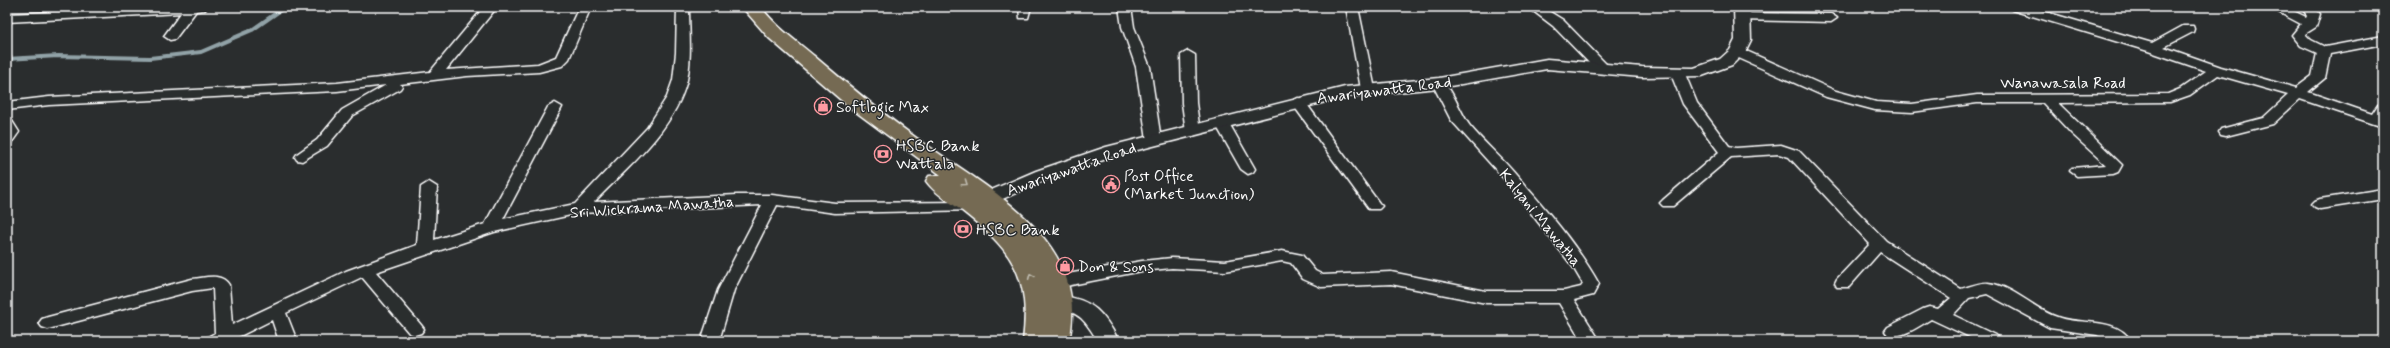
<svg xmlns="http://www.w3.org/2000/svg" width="2390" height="348" font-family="Mynerve,sans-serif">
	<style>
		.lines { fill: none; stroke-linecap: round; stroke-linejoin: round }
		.stream { stroke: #91a2a7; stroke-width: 4 }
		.minor-casing { stroke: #fff; stroke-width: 3 }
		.tertiary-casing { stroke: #fff; stroke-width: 3 }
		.trunk-casing { stroke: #fff; stroke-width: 3 }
		.minor { fill: #2a2d2e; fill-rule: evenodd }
		.tertiary { fill: #2a2d2e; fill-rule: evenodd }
		.trunk { fill: #746b52; fill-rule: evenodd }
		.oneway { stroke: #c0bcb1 }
		.labels { text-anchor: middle; stroke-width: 3; stroke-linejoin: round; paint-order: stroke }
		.street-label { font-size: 16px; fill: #fff; stroke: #2a2d2e }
		.poi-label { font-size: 16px; fill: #fff; stroke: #2a2d2e; text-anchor: start }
	</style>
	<rect width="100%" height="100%" fill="#2a2d2e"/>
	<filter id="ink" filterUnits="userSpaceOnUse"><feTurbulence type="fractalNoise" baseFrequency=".025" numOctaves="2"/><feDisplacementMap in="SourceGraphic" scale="8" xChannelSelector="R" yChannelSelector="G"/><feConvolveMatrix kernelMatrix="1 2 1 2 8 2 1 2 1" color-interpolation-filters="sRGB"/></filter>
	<g filter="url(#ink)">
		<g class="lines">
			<path class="stream" d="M7,59L58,56L150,58L201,52L252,30L285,7"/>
			<defs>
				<g id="minor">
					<path d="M169,7H207L205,10L196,11L175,39L170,40L164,36L181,13L7,22V14Z"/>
					<path d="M484,7H497L446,70L538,64L556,57L579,7H591L569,59L562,66L539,72L467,76L400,84L402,86L400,89L352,116L327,146L302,161L297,160L295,157L297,154L317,140L342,110L386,85L337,91L49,105L7,110V102L49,97L337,83L430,72Z"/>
					<path d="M677,7H689C689,31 692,56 687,80C675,129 628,167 594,202L737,195H772L835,203L971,202L976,204L979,207L976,210L835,213L777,205L734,290L719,341H701L718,290L762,205L580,213L494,232L376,272L421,325L424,329L421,333L415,335L409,333L362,277L286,313L297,341H279L272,320L230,341H205L208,337L215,333L213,288L192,291L48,329L42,327L39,323L42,319L48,317L192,279C205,278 221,272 229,285L232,325L346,271L417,245L421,187L429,182L437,187L434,240L485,224L548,107L555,103L562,107L503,219L575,204L647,128L667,97L673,80L676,53Z"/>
					<path d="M1019,7H1031L1028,18H1020Z"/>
					<path d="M1119,7H1131L1134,27L1150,67L1161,140L1159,143H1149L1147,140L1136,67L1122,27Z"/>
					<path d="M1346,7H1358L1375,89L1373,92H1363L1361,89Z"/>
					<path d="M1528,7H1542L1563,20L1606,64L1608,67L1606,70H1596L1553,26Z"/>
					<path d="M2010,7H2029L2152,43L2183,26H2193L2194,29L2193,32L2164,47L2221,67L2296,88L2312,76L2317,53L2301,46L2292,35L2301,24L2269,7H2285L2306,17L2307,15L2301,7H2314L2320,14L2316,27L2305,34L2311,40L2325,47L2383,36V44L2330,54L2325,78L2308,92L2372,114L2378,105L2383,104V127L2300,99L2273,124L2226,136L2221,135L2219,132L2221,129L2263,118L2288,95L2218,75L2190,95L2170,102L2058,103L2122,165L2118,172L2113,174L2077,176L2070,171L2072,168L2106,165L2072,134L2043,103H1977L1912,112L1875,110L1826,97L1732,55L1730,52L1737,48L1742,49L1836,91L1876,102L1912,104L1977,95L2168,94L2180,89L2206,71L2148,51L2012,10Z"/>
					<path d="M1742,13L1831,14L1837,18L1831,22L1738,20L1736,17Z"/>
					<path d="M1188,51L1195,55L1196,103L1200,132L1193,136L1186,132L1182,103L1181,55Z"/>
					<path d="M1678,70L1685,74L1697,103L1729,146L1736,148L1781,145L1799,151L1886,241L1961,289C1969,287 1980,282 1988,283C2015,286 2035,311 2060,318C2081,325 2117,317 2131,341H2108L2097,335L2050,328L1987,294L1969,298L1953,315L1999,337L2002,341H1978L1931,319C1919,326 1902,339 1888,335L1885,331L1888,327L1923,309L1929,307L1938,309L1951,298L1880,252L1849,287H1837L1835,283L1837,279L1870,244L1789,157L1779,154L1731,157L1673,206H1663L1660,203L1663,200L1719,152L1683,104L1671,74Z"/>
					<path d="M1439,79C1449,81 1462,116 1470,126C1484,143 1502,158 1516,175C1546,209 1577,245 1599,284L1593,295L1574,300L1600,341H1582L1559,303H1486L1391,284L1321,287L1303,279L1291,263L1282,261L1225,271L1172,268L1142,271L1056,288L1050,286L1048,282L1050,278L1056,276L1142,261L1172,258L1225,261L1282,251L1302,255L1315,271L1323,275L1391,272L1486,291H1564L1581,287L1583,284L1573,267L1506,181L1451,120L1432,83Z"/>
					<path d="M1298,98L1303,99L1379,203L1382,206L1379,209H1369L1291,102Z"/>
					<path d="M7,120L12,121L19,132L12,142L7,143Z"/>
					<path d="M1223,121L1230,125L1255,169L1253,172L1248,174L1241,169L1216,125Z"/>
					<path d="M2383,189V199L2320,209L2315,207L2312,204L2315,201L2320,199Z"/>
				</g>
				<g id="tertiary">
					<path d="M1734,7H1750L1751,40L1745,52L1732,65L1702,76L1642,77L1547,69L1439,88L1345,97L1118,155L1048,179L982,208L975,210L968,208L966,204L968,200L1036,171L1106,147L1345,87L1439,78L1547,59L1642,67L1694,68L1720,59L1730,50L1735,40Z"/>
					<path d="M1061,296C1093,299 1104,314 1119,341H1098C1088,326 1081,311 1062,311C1054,310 1047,311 1040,309L1037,304L1040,299Z"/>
				</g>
				<path id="trunk" d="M742,7H761C775,26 795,40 814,56C847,84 880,112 915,137C984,187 1092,238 1069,341H1023C1031,275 1012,250 961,210C950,202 934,193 926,181L929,176L941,175L848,106L769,38Z"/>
			</defs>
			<use href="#minor" class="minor-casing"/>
			<use href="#tertiary" class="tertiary-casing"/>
			<use href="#trunk" class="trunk-casing"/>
			<use href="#minor" class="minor"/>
			<use href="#tertiary" class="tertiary"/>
			<use href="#trunk" class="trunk"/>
		</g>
		<defs><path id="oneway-chevron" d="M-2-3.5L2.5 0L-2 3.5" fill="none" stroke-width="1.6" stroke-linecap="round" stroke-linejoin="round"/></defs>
		<g class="oneway">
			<use href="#oneway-chevron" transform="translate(965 183) rotate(35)"/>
			<use href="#oneway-chevron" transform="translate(1031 276) rotate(-113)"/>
		</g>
	</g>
	<defs>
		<symbol id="shop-ring" viewBox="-11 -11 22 22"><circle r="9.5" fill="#2a2d2e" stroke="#ff9aa2" stroke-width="1.5"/><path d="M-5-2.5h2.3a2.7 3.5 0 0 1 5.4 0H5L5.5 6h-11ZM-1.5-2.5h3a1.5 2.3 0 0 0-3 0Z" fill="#ff9aa2"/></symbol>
		<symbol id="bank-ring" viewBox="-11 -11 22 22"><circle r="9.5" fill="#2a2d2e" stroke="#ff9aa2" stroke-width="1.5"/><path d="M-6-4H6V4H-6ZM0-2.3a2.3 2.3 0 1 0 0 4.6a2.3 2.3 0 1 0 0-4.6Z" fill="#ff9aa2"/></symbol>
		<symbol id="civic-ring" viewBox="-11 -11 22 22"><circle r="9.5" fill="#2a2d2e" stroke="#ff9aa2" stroke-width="1.5"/><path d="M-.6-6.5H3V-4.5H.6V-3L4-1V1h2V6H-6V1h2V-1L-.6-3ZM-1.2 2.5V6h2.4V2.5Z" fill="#ff9aa2"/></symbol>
	</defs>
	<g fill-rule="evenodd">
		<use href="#shop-ring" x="813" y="96" width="20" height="20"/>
		<use href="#bank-ring" x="873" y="144" width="20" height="20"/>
		<use href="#civic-ring" x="1101" y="174" width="20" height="20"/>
		<use href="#bank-ring" x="953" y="219" width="20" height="20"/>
		<use href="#shop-ring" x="1055" y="256" width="20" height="20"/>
	</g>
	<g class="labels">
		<g class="street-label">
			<text x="2063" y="88">Wanawasala Road</text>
			<text transform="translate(1384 89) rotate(-7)" y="6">Awariyawatta Road</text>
			<text transform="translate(1071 168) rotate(-19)" y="6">Awariyawatta Road</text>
			<text transform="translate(652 206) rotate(-4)" y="6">Sri Wickrama Mawatha</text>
			<text transform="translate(1541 217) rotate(51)" y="6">Kalyani Mawatha</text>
		</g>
		<g class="poi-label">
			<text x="836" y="112">Softlogic Max</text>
			<text x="896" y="151">HSBC Bank<tspan x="896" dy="18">Wattala</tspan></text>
			<text x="1124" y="181">Post Office<tspan x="1124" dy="18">(Market Junction)</tspan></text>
			<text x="976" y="235">HSBC Bank</text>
			<text x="1078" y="272">Don &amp; Sons</text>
		</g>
	</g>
	<rect width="2390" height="348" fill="none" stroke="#2a2d2e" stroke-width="24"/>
	<rect x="12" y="12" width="2366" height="324" fill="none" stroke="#fff" stroke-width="1.5" filter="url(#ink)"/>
</svg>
